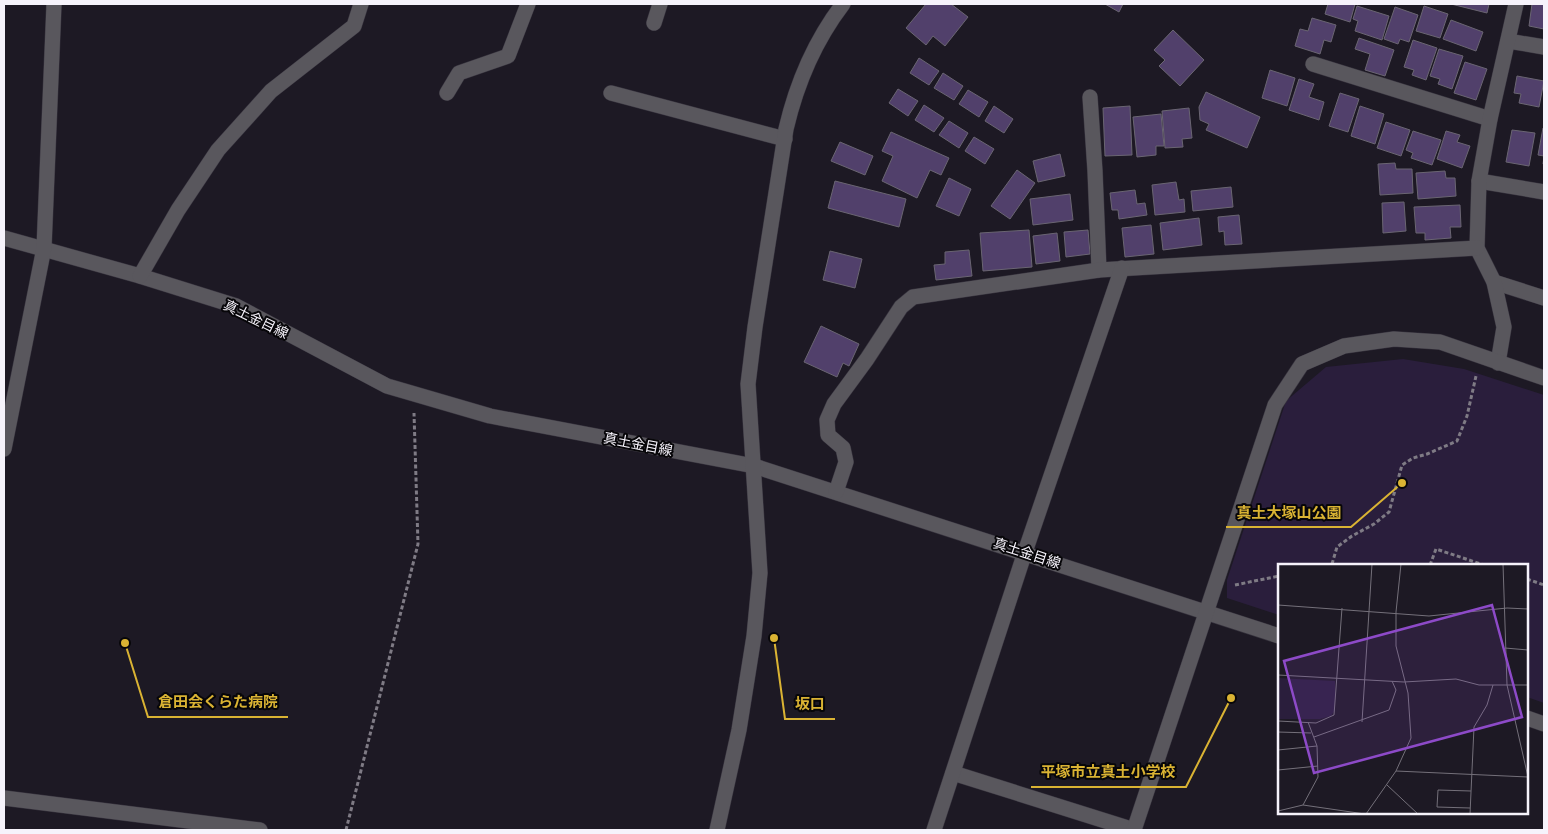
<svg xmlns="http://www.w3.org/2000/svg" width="1548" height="834" font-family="'Golos Text','Noto Sans JP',sans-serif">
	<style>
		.green { fill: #2a1e3c }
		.building { fill: #51406b; stroke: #6a6572 }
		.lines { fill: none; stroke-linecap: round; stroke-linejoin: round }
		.minor-casing { stroke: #37333e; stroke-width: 16 }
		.path { stroke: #7f7b85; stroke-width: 3; stroke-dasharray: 4 2.5; stroke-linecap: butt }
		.minor { stroke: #59575d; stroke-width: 15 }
		.labels { text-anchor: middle; stroke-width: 4; stroke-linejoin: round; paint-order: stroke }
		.street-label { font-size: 14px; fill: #f6f3fb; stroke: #070609 }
		.inset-road { fill: none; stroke: #74707a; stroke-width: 1 }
		.view { fill: #8d4ac8; fill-opacity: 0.15; stroke: #8d4ac8; stroke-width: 2.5 }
		.inset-edge { fill: none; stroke: #f6f3fb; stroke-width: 2.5 }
		.leader { fill: none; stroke: #dab333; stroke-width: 2 }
		.callout-dot { fill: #dab333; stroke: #070609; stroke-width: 2 }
		.callout-label { font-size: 15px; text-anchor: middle; font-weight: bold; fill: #dab333; stroke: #070609; stroke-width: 4; stroke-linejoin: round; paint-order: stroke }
	</style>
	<rect width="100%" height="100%" fill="#1d1924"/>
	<path class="green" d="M1403,359L1464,369L1544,395V703L1527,697V565H1279V615L1227,598V580L1286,401L1326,367Z"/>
	<g class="building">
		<path d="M926,4H951L968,17L945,46L933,36L926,45L906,28Z"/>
		<path d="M1105,4H1123L1119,12Z"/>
		<path d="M1328,4H1355L1350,22L1325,14Z"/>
		<path d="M1451,4H1489L1487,13Z"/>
		<path d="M1532,4H1544V29L1529,26Z"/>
		<path d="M1357,6L1389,16L1382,40L1355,31L1358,21L1353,19Z"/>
		<path d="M1424,6L1448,14L1440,38L1416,31Z"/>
		<path d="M1395,7L1418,15L1409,42L1400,39L1398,44L1384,39Z"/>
		<path d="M1312,18L1336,25L1331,42L1324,40L1320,54L1295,46L1300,29L1308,31Z"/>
		<path d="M1451,20L1483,32L1476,51L1443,39Z"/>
		<path d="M1173,30L1204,60L1180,86L1159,66L1165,60L1154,50Z"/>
		<path d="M1359,38L1394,50L1385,76L1365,70L1370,54L1355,49Z"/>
		<path d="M1413,40L1437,48L1426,80L1412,75L1414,70L1404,67Z"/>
		<path d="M1439,49L1463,56L1452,89L1438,84L1440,79L1430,76Z"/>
		<path d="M919,58L939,71L929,85L910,73Z"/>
		<path d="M1465,62L1487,69L1476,100L1454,93Z"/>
		<path d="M1270,70L1295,78L1287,106L1262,98Z"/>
		<path d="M943,73L963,86L954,100L934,88Z"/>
		<path d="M1517,76L1544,81L1539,107L1519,103L1521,94L1514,93Z"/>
		<path d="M1299,79L1314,84L1309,97L1324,102L1319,120L1289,110Z"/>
		<path d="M898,89L918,101L908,116L889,103Z"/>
		<path d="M968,90L988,102L979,117L959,104Z"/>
		<path d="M1206,92L1260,117L1247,148L1206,130L1209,124L1200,120L1199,107Z"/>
		<path d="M1340,93L1359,99L1348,132L1329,126Z"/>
		<path d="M924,105L944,118L934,132L915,120Z"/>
		<path d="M994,106L1013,119L1004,133L985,121Z"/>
		<path d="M1130,106L1132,155L1105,156L1103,108Z"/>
		<path d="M1360,106L1384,114L1375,144L1351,136Z"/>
		<path d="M1189,108L1192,138L1182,139L1183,147L1165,148L1162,111Z"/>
		<path d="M1161,114L1164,146H1156V155L1137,157L1133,117Z"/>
		<path d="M949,121L968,133L959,148L939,135Z"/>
		<path d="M1386,122L1410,130L1401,156L1377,148Z"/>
		<path d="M1543,128H1544V164H1543L1544,156L1538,155Z"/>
		<path d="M1512,130L1535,133L1529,166L1506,162Z"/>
		<path d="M1413,131L1441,140L1432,165L1411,158L1413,153L1406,150Z"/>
		<path d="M1446,131L1460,135L1457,142L1470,146L1462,168L1437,159Z"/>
		<path d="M891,132L949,158L941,175L930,170L917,198L882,181L893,156L882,151Z"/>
		<path d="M974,137L994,149L985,164L965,151Z"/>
		<path d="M840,142L873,156L865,175L831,161Z"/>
		<path d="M1060,154L1065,176L1038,182L1033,161Z"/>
		<path d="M1395,163L1396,169H1412L1413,193L1380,195L1378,164Z"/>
		<path d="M1017,170L1035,183L1010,219L991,206Z"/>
		<path d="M1445,171L1446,178H1455L1456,196L1418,199L1416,173Z"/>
		<path d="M949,178L971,189L959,216L936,206Z"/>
		<path d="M835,181L906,199L899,227L828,208Z"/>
		<path d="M1176,182L1179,200L1184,199L1185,212L1155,215L1152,185Z"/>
		<path d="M1231,187L1233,207L1193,211L1191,191Z"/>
		<path d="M1135,190L1137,204L1145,203L1147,215L1119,219L1118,210H1112L1110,193Z"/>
		<path d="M1070,194L1073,220L1033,225L1030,199Z"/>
		<path d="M1404,202L1406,231L1383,233L1382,203Z"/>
		<path d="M1460,205L1461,227H1450L1451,238L1425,240V233H1416L1414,207Z"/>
		<path d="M1239,215L1242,244L1225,245L1224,231L1219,232L1218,217Z"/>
		<path d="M1199,218L1202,245L1163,250L1160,223Z"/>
		<path d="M1151,225L1154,254L1125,257L1122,228Z"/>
		<path d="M1029,230L1032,267L983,271L980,233Z"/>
		<path d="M1088,230L1090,254L1066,257L1064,232Z"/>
		<path d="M1057,233L1060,261L1036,264L1033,236Z"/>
		<path d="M969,250L972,276L936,280L934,265L945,264V252Z"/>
		<path d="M830,251L862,259L855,288L823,280Z"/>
		<path d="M821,326L859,344L849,366L843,363L837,377L804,362Z"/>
	</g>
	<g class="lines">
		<defs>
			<g id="minor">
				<path d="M654,23L660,4"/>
				<path d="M1508,41L1544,47"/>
				<path d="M1313,64L1490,119"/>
				<path d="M447,93L459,73L508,56L528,4"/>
				<path d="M611,93L785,139"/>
				<path d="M1090,97L1095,171L1099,270"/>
				<path d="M1479,181L1544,192"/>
				<path d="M4,238L140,276L236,306L387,386L490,416L754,466L1279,636"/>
				<path d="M140,276L178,210L218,150L271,91L354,26L361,4"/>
				<path d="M1494,282L1544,298"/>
				<path d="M1498,363L1504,327L1494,282L1477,248L1479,181L1490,119L1516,4"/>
				<path d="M4,449L44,248L54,4"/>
				<path d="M836,492L846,462L843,448L828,435L827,420L834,404L867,359L901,307L913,297L1099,270L1477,248"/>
				<path d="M1527,718L1544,724"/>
				<path d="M953,773L1134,830"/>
				<path d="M4,798L260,830"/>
				<path d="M717,830L739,730L754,636L760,573L748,384L755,327L786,129C797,82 814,42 843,4"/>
				<path d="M934,830L1025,552L1122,268"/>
				<path d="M1134,830L1275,405L1302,364L1344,346L1394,339L1440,342L1544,378"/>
			</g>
		</defs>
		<use href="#minor" class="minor-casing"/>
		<g class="path">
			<path d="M1332,564L1337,547L1352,536L1374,524L1389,512L1402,465L1413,458L1427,454L1457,441L1467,416L1476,376L1478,375"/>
			<path d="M1430,565L1436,549L1484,565"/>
			<path d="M1527,579L1544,585"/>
			<path d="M1235,585L1279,576"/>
			<path d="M346,830L418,544L414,413"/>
		</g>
		<use href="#minor" class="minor"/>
	</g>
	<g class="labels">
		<g class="street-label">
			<text transform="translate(256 319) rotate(26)" y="5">真土金目線</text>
			<text transform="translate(638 444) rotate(11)" y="5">真土金目線</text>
			<text transform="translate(1027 553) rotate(18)" y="5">真土金目線</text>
		</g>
	</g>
	<g transform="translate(1278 564)">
		<rect width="250" height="250" fill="#1d1924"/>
		<path d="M0,114L57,117V146L53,152L42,155H0Z" fill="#2a1e3c"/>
		<path class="inset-road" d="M225,0L229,121L250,213M0,41L151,52L229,44L250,45M227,84L250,86M0,111L126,118L178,115L201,121H250M0,157L38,159L56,151L64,44M84,158L94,0M0,168L33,169M36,173L111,146L118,126L114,117M0,186L39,182M0,206L40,202M118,207L250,213M109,221L140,250M25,241L40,213L39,182L30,158M192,244L159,243L160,226L193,227M0,247L25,241L87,250M88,250L118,207L133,174L130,129L118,82V48L123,0M192,250L196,163L209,141L215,121"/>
		<path class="view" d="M214,41L244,153L36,209L6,97Z"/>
		<rect width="250" height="250" class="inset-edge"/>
	</g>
	<path class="leader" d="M1402 483L1351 527H1226M125 643L148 717H288M774 638L785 719H835M1231 698L1186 787H1031"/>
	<g class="callout-dot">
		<circle cx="1402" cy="483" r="5"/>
		<circle cx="125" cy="643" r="5"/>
		<circle cx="774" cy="638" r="5"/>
		<circle cx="1231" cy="698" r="5"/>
	</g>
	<g class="callout-label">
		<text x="1289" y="518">真土大塚山公園</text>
		<text x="218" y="707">倉田会くらた病院</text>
		<text x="810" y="709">坂口</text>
		<text x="1108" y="777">平塚市立真土小学校</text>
	</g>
	<rect width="1548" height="834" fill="none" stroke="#f6f3fb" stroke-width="10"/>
</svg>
